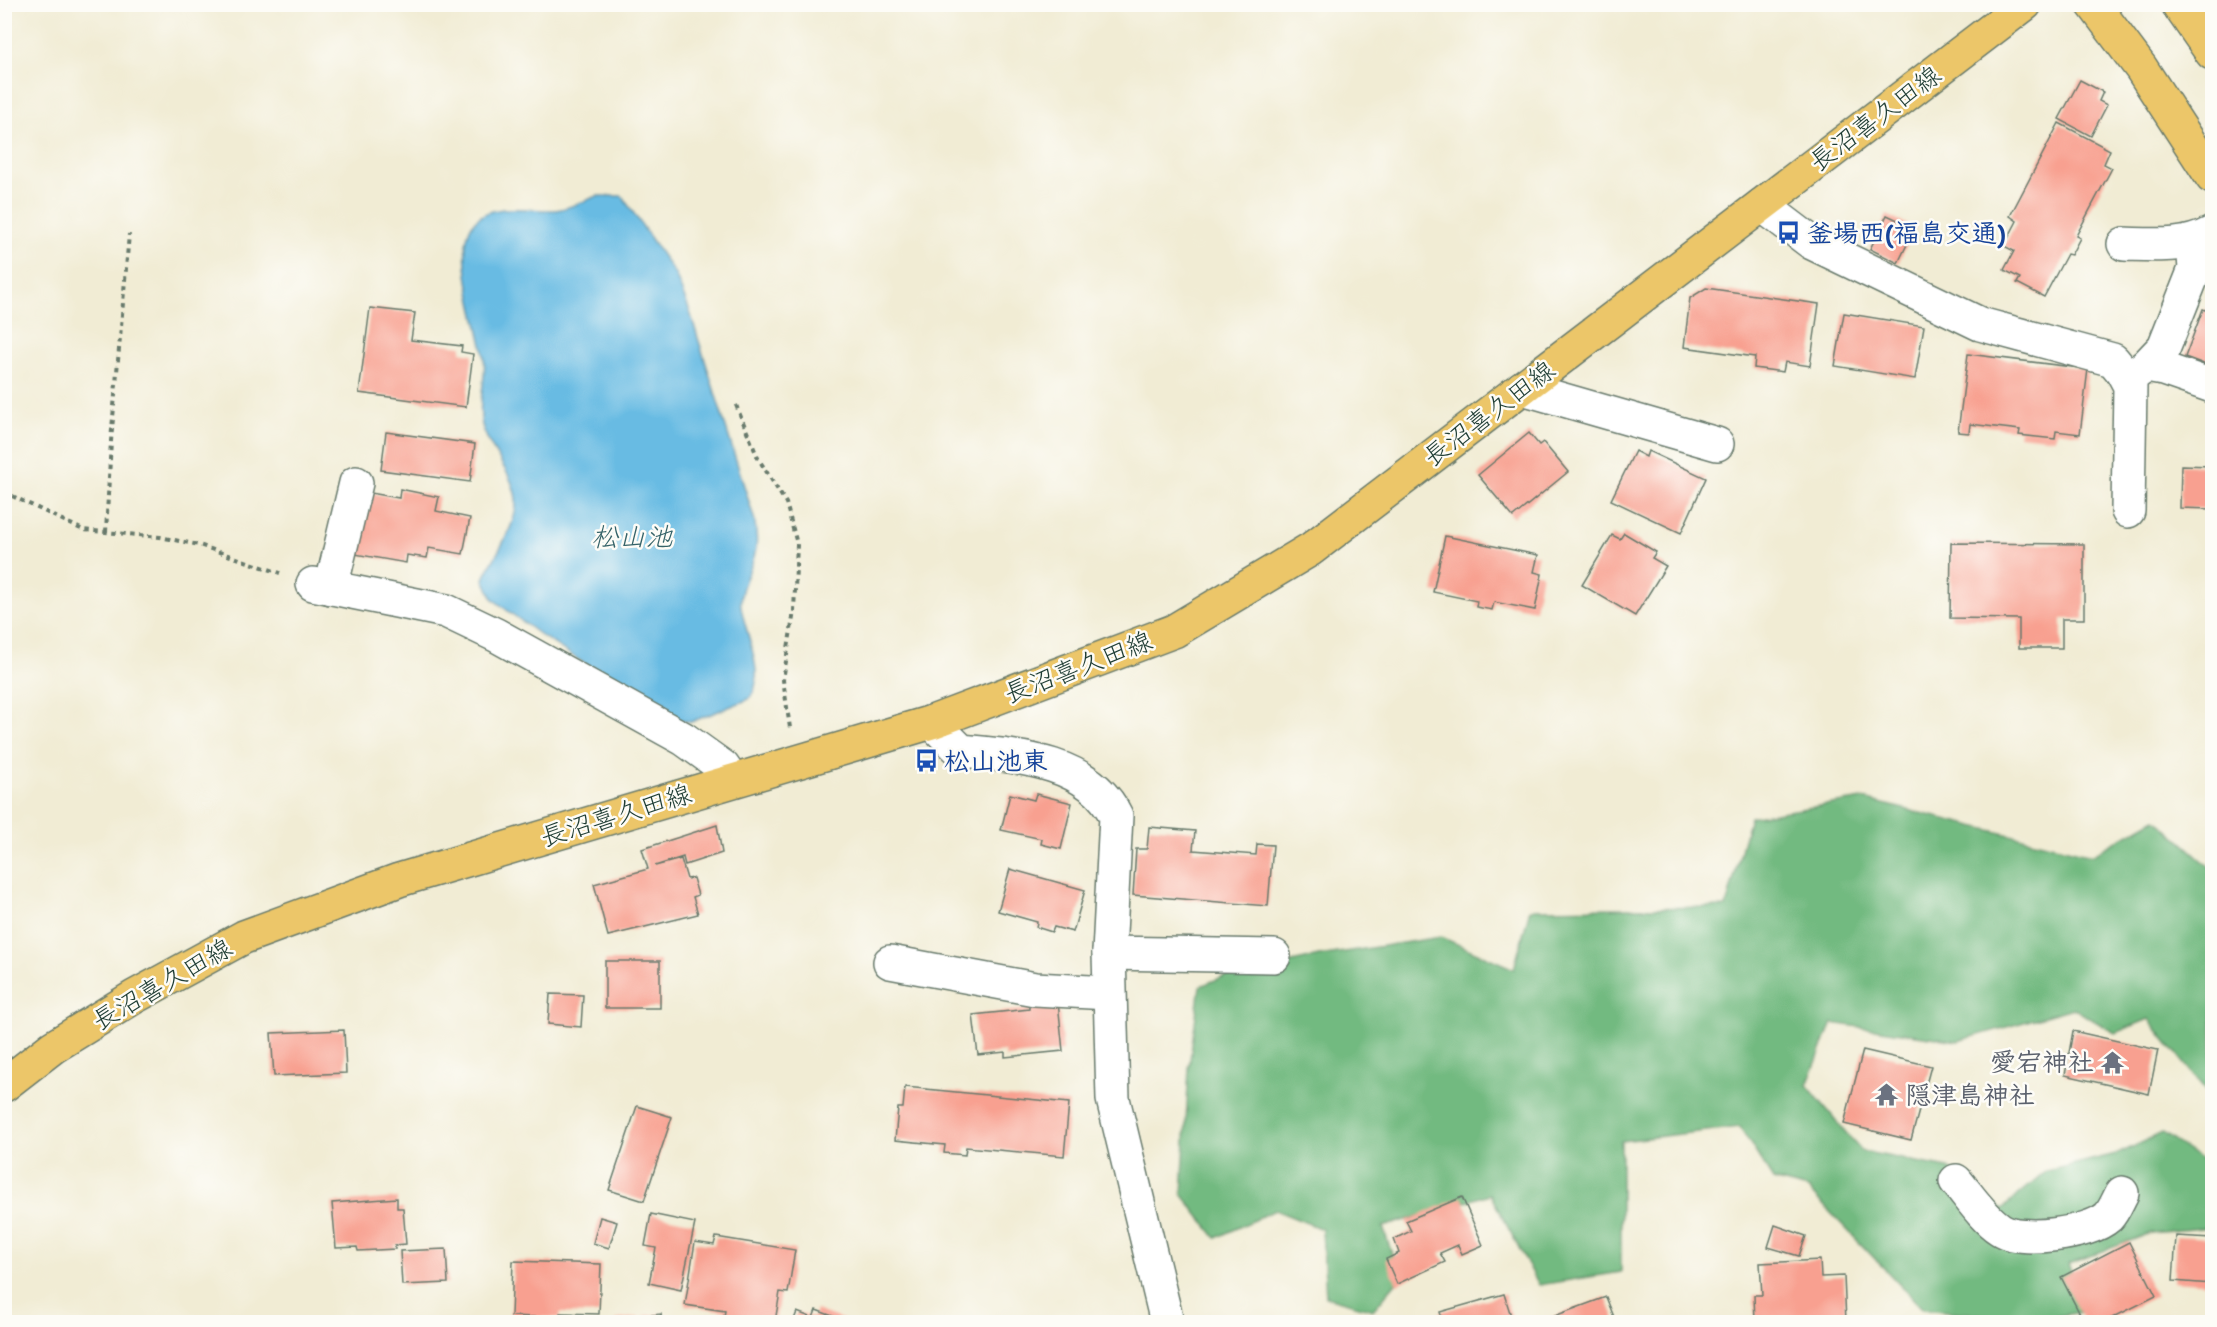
<svg xmlns="http://www.w3.org/2000/svg" width="2217" height="1327" font-family="Itim,'Klee One',sans-serif">
	<style>
		.forest { fill: #72ba80; stroke: #487c5a; stroke-width: 1.5 }
		.water { fill: #67bbe3; stroke: #437c8c; stroke-width: 1.5 }
		.building { fill: #f8a090 }
		.lines { fill: none; stroke-linecap: round; stroke-linejoin: round }
		.minor-casing { stroke: #687a6c; stroke-width: 36 }
		.major-casing { stroke: #687a6c; stroke-width: 36 }
		.highway-casing { stroke: #687a6c; stroke-width: 36 }
		.path { stroke: #687a6c; stroke-width: 4; stroke-dasharray: 4.5 4.5; stroke-linecap: butt }
		.minor { stroke: #fff; stroke-width: 33 }
		.major { stroke: #ecc669; stroke-width: 33 }
		.highway { stroke: #ecc669; stroke-width: 33 }
		.labels { text-anchor: middle; stroke-width: 5; stroke-linejoin: round; paint-order: stroke }
		.street-label { font-size: 26px; fill: #1f3d34; stroke: #fdfcf7 }
		.transit-label { font-size: 26px; font-weight: bold; fill: #164399; stroke: #fdfcf7; text-anchor: start }
		.worship-label { font-size: 26px; font-weight: bold; fill: #5b616d; stroke: #fdfcf7; text-anchor: end }
		.water-label { font-size: 27px; font-style: italic; fill: #356369; stroke: #fdfcf7 }
	</style>
	<rect width="100%" height="100%" fill="#fdfcf7"/>
	<filter id="ink" filterUnits="userSpaceOnUse"><feTurbulence type="fractalNoise" baseFrequency=".0167" numOctaves="2"/><feDisplacementMap in="SourceGraphic" scale="12" xChannelSelector="R" yChannelSelector="G"/><feConvolveMatrix kernelMatrix="1 2 1 2 8 2 1 2 1" color-interpolation-filters="sRGB"/></filter>
	<filter id="wash" filterUnits="userSpaceOnUse"><feTurbulence type="fractalNoise" baseFrequency=".008" numOctaves="4" result="noise"/><feDisplacementMap in="SourceGraphic" scale="24" xChannelSelector="R" yChannelSelector="G"/><feGaussianBlur stdDeviation="1.35" result="paint"/><feColorMatrix in="noise" values="0 0 0 0 0 0 0 0 0 0 0 0 0 0 0 0 0 1.4 0 .05"/><feComposite in="paint" operator="in"/></filter>
	<g filter="url(#wash)">
		<rect width="100%" height="100%" fill="#f1ecd4"/>
		<path class="forest" d="M1863,799L2092,855L2156,819L2212,869V1098L2149,1019L2115,1033L2073,1008L1958,1041L1832,1023L1807,1085L1861,1151L1948,1168L2002,1209L2047,1171L2120,1153L2162,1133L2212,1167V1227L2151,1233L2068,1264L2088,1311L2034,1320L1923,1309L1808,1189L1773,1180L1740,1127L1621,1141V1272L1539,1285L1490,1194L1383,1227L1400,1278L1373,1310L1326,1297L1322,1229L1275,1210L1216,1238L1182,1194L1189,1067L1200,986L1223,977L1319,956L1441,937L1514,969L1530,909L1726,907L1750,817Z"/>
		<path class="water" d="M598,196H622L675,274L689,309L755,521C755,529 758,540 756,548C754,567 738,587 741,606C744,631 768,678 749,699L691,722L671,719L543,637L508,611L493,599L484,579C494,555 518,526 516,499C513,472 488,449 482,425C477,402 487,379 484,357C480,323 450,246 476,220C493,202 532,211 555,210C569,209 585,200 598,196Z"/>
		<g id="blocks">
			<g class="building">
				<path d="M2080,80L2103,92L2099,101L2107,105L2091,136L2059,119Z"/>
				<path d="M2059,123L2110,150L2104,164L2112,168L2076,236L2080,238L2071,255L2067,254L2044,297L2017,283L2020,278L2004,270L2014,251L2004,246L2017,221L2010,216Z"/>
				<path d="M1887,215L1915,228L1898,263L1870,249Z"/>
				<path d="M1706,288L1819,304L1810,366L1785,362L1783,372L1754,368L1755,357L1684,347L1690,298Z"/>
				<path d="M370,308L415,313L411,340L462,346L461,352L473,354L466,407L359,393Z"/>
				<path d="M2203,309L2212,313V367L2185,357Z"/>
				<path d="M1844,313L1924,326L1915,379L1835,366Z"/>
				<path d="M1968,354L2088,369L2080,434L2056,431L2055,439L2019,435L2020,430L1970,424L1969,433L1958,432Z"/>
				<path d="M386,432L475,444L470,482L381,470Z"/>
				<path d="M1529,433L1539,445L1543,442L1568,472L1513,517L1478,475Z"/>
				<path d="M1635,451L1646,457L1648,451L1706,478L1681,533L1611,500Z"/>
				<path d="M2181,465L2212,466V509L2180,508Z"/>
				<path d="M400,489L439,497L436,511L470,518L463,554L429,548L427,558L407,555L406,563L349,553L360,491L399,498Z"/>
				<path d="M1624,533L1656,552L1652,558L1666,566L1635,616L1582,585L1612,535L1620,539Z"/>
				<path d="M1445,536L1538,555L1534,572L1542,574L1535,610L1494,602L1492,610L1476,607L1477,601L1433,592Z"/>
				<path d="M1951,543L2084,544V619H2062V648H2019V619L1950,618Z"/>
				<path d="M1010,794L1034,800L1036,794L1072,803L1061,849L1041,844L1042,839L1001,830Z"/>
				<path d="M717,825L722,853L685,865L683,857L655,866L681,859L687,879L693,878L698,895L693,897L698,914L608,936L594,884L648,869L642,849Z"/>
				<path d="M1149,827L1195,831L1193,850L1256,855L1257,844L1273,845L1268,906L1133,895L1136,849H1147Z"/>
				<path d="M1010,869L1085,890L1073,932L1054,927L1052,932L1036,927L1037,922L998,911Z"/>
				<rect x="605" y="961" width="55" height="47"/>
				<path d="M550,994L583,995L581,1027L548,1024Z"/>
				<path d="M1058,1002L1063,1051L1005,1057V1052L978,1055L973,1015L1029,1009V1005Z"/>
				<path d="M344,1030L346,1073L274,1076L271,1033Z"/>
				<path d="M2073,1031L2158,1050L2149,1094L2065,1075Z"/>
				<path d="M1863,1050L1931,1066L1911,1140L1844,1124Z"/>
				<path d="M905,1087L1069,1103L1064,1156L966,1147L965,1155L944,1153L945,1145L895,1140L898,1108H903Z"/>
				<path d="M637,1106L672,1117L644,1201L609,1190Z"/>
				<path d="M1462,1197L1483,1245L1462,1254L1458,1245L1440,1253L1445,1262L1397,1284L1386,1259L1399,1253L1394,1239L1411,1231L1406,1221Z"/>
				<path d="M397,1198V1208H403L406,1244L395,1245V1249L358,1251L357,1247L336,1248L332,1203Z"/>
				<path d="M651,1214L695,1223L681,1290L649,1283L656,1248L645,1246Z"/>
				<path d="M600,1217L617,1222L609,1248L593,1243Z"/>
				<path d="M1775,1225L1806,1236L1799,1256L1768,1247Z"/>
				<path d="M2176,1236L2212,1238V1284L2173,1281Z"/>
				<path d="M716,1237L795,1250L788,1293L780,1292L775,1322H723L725,1311L685,1305L695,1242L714,1245Z"/>
				<path d="M2129,1242L2156,1296L2104,1322H2084L2061,1277Z"/>
				<path d="M446,1249L448,1283L402,1285L400,1251Z"/>
				<path d="M1820,1260L1821,1277L1844,1276L1846,1322H1816V1320L1755,1322L1754,1295H1762L1760,1263Z"/>
				<path d="M513,1261L601,1264L599,1314L560,1313V1318L511,1316Z"/>
				<path d="M1504,1294L1513,1322H1443L1440,1312Z"/>
				<path d="M1606,1297L1616,1322H1538Z"/>
				<path d="M816,1310L849,1322H793L797,1312L813,1318Z"/>
				<path d="M661,1314L662,1322H645L644,1316Z"/>
				<path d="M639,1317L640,1322H615V1320Z"/>
			</g>
		</g>
	</g>
	<g filter="url(#ink)">
		<use href="#blocks" fill-opacity="0" stroke="#687a6c" stroke-width="1.5"/>
		<g class="lines">
			<defs>
				<g id="minor">
					<path d="M1762,205L1812,243L1980,324L2113,360L2122,371L2130,386L2128,511"/>
					<path d="M2124,244C2156,245 2184,248 2212,233"/>
					<path d="M2146,366L2164,347L2195,269L2193,243"/>
					<path d="M2130,377L2146,366L2163,369L2212,386"/>
					<path d="M1522,388L1717,444"/>
					<path d="M313,584L446,611L496,635L684,739L723,767L732,780"/>
					<path d="M331,588L356,483"/>
					<path d="M932,722L961,751C1016,756 1089,760 1116,816L1109,953L1113,1099L1167,1322"/>
					<path d="M1109,953L1274,956"/>
					<path d="M890,962L1035,989L1109,993"/>
					<path d="M1956,1181C1969,1196 1983,1218 2000,1229C2021,1243 2089,1234 2108,1217C2114,1211 2118,1200 2122,1193"/>
				</g>
				<path id="major" d="M4,1085L53,1047L134,997L244,937L399,880L932,722L1174,631L1311,549L2025,4"/>
				<g id="highway">
					<path d="M2093,4L2141,68L2212,177"/>
					<path d="M2178,4L2212,53"/>
				</g>
			</defs>
			<use href="#minor" class="minor-casing"/>
			<use href="#major" class="major-casing"/>
			<use href="#highway" class="highway-casing"/>
			<g class="path">
				<path d="M736,405L758,458L786,503L797,544L794,611L783,680L790,728"/>
				<path d="M4,492L83,530L160,537L199,545L280,573"/>
				<path d="M106,532L111,441L129,234"/>
			</g>
			<use href="#minor" class="minor"/>
			<use href="#major" class="major"/>
			<use href="#highway" class="highway"/>
		</g>
	</g>
	<defs>
		<symbol id="bus-bare" viewBox="-9 -9 18 18"><path d="M-5-6H5V4H4V6H2V4H-2V6H-4V4H-5ZM-3.5-4V0h7V-4ZM-3.5 1.2v1.5H-2V1.2ZM2 1.2v1.5H3.5V1.2Z" fill="#1a4fb4" stroke="#fdfcf7" stroke-width="2.5" paint-order="stroke"/></symbol>
		<symbol id="temple-bare" viewBox="-9 -9 18 18"><path d="M0-6L5-2H3V0L6.5 2.5H4V6H1.5V3h-3V6H-4V2.5H-6.5L-3 0V-2H-5Z" fill="#6b7280" stroke="#fdfcf7" stroke-width="2.5" paint-order="stroke"/></symbol>
	</defs>
	<g fill-rule="evenodd">
		<use href="#bus-bare" x="1772" y="216" width="33" height="33"/>
		<use href="#bus-bare" x="910" y="744" width="33" height="33"/>
		<use href="#temple-bare" x="2096" y="1046" width="33" height="33"/>
		<use href="#temple-bare" x="1870" y="1078" width="33" height="33"/>
	</g>
	<g class="labels">
		<g class="street-label">
			<text transform="translate(1875 118) rotate(-37)" y="9">長沼喜久田線</text>
			<text transform="translate(1489 413) rotate(-37)" y="9">長沼喜久田線</text>
			<text transform="translate(1078 667) rotate(-21)" y="9">長沼喜久田線</text>
			<text transform="translate(616 815) rotate(-17)" y="9">長沼喜久田線</text>
			<text transform="translate(162 984) rotate(-30)" y="9">長沼喜久田線</text>
		</g>
		<g class="transit-label">
			<text x="1807" y="242">釜場西(福島交通)</text>
			<text x="944" y="770">松山池東</text>
		</g>
		<g class="worship-label">
			<text x="2094" y="1071">愛宕神社</text>
			<text x="1905" y="1104" text-anchor="start">隠津島神社</text>
		</g>
		<g class="water-label">
			<text x="632" y="546">松山池</text>
		</g>
	</g>
	<rect width="2217" height="1327" fill="none" stroke="#fdfcf7" stroke-width="24"/>
</svg>
